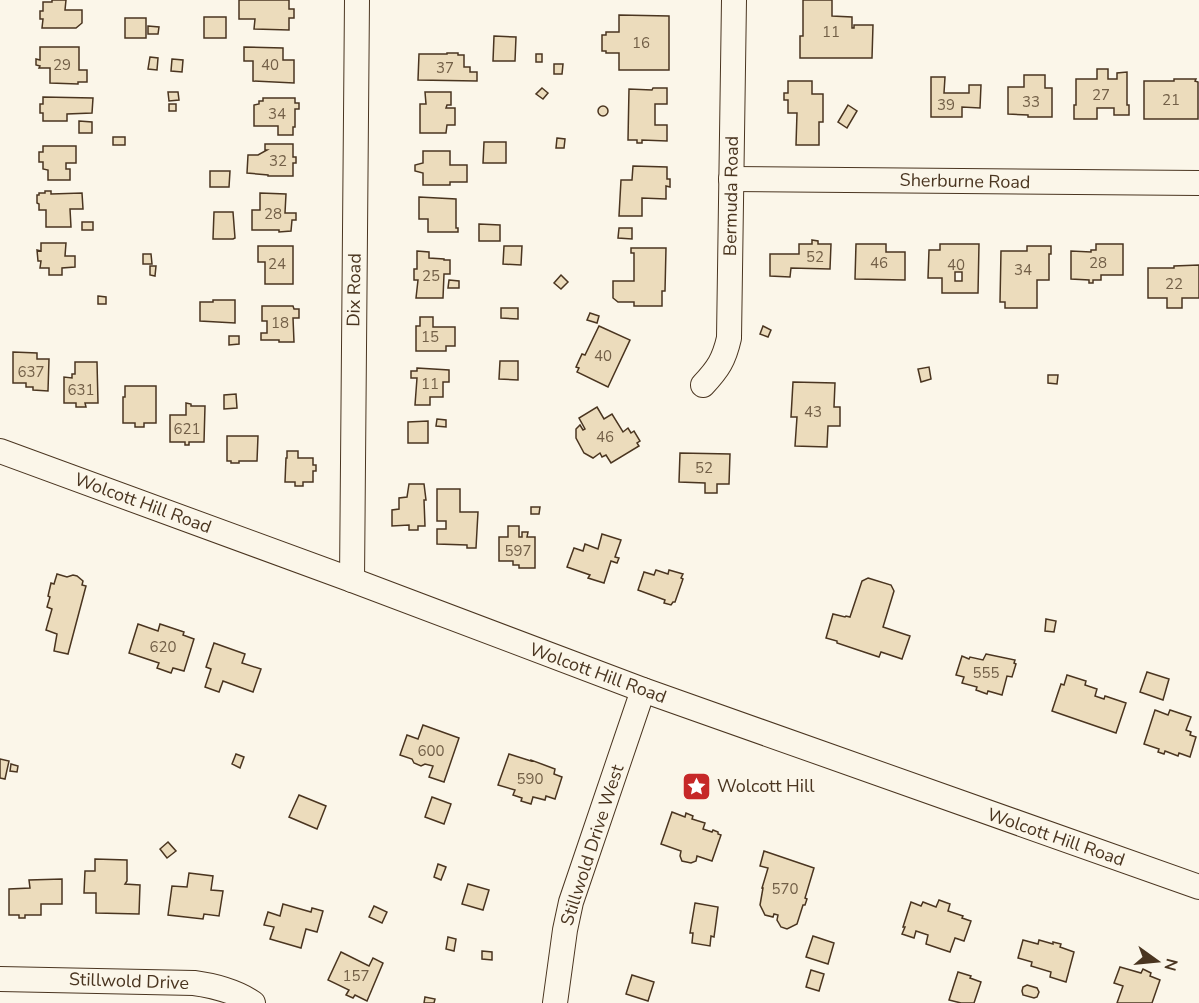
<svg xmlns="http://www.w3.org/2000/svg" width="1199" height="1003" font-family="'Nunito Sans',sans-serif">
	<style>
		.building { fill: #ecdcbc; stroke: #4a3520; stroke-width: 1.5; fill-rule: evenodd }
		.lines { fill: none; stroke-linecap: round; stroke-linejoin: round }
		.minor-casing { stroke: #4a3520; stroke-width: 26 }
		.minor { stroke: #fbf6e9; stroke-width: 24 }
		.labels { text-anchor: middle; stroke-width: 4.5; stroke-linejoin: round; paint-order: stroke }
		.number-label { font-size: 15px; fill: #725f47 }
		.street-label { font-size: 18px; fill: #4a3520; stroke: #fbf6e9 }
		.poi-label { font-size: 18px; fill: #4a3520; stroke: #fbf6e9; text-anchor: start }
	</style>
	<rect width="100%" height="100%" fill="#fbf6e9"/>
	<g class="building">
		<path d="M52,0H66L65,10H82V23L76,28H42L43,19H40V11H43V2H52Z"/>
		<path d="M239,0H289V9H294V18H289V30L254,29L255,19H239Z"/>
		<path d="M803,0H832V16L852,17V28H854V25H873L872,58H800V36H803Z"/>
		<path d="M619,15L669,16V70H619V53H606V51H602V35H606V32H619Z"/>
		<rect x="204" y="17" width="22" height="21"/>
		<rect x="125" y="18" width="21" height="20"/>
		<path d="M148,26L159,27L158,34H148Z"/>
		<path d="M494,36L516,37L515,61H493Z"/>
		<path d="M40,47H79V70H87V82H78V84L50,83V68H39L40,66L36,65V59L40,60Z"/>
		<path d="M244,47L283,48V60H294V83L253,81V61H244Z"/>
		<path d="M447,53H458V55H464V67H470V72H477V81L418,80L419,54H447Z"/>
		<rect x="536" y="54" width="6" height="8"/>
		<path d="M150,57L158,58L157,70L148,69Z"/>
		<path d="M172,59L183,60L182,72L171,71Z"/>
		<path d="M554,64H563L562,74H554Z"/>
		<path d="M1097,69H1108V79H1117V73L1127,72V105H1129V115H1114V108H1097V119H1074V105H1076V79H1097Z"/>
		<path d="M1024,75H1045V88H1052V117H1028V115L1008,114V87H1024Z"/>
		<path d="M931,77H945L944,93H969V85H981L980,108L962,107V117H931Z"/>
		<path d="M1174,79H1196L1195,81L1198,82V119H1144V81H1174Z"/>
		<path d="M788,81H812V94H823V122H819V145H796L797,113H788V100H784V93H788Z"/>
		<path d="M542,88L548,93L543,99L536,94Z"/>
		<path d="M653,88H667V104H655V125H667V141L642,140V143H637V140H628L629,89L652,90Z"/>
		<path d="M168,92H178L179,100L169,101Z"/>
		<path d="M425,92H451V105H447L446,108H455V125H447L446,133H420V104H426Z"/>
		<path d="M43,97L93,98L92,113L67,114V121H43V113H40V104H43Z"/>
		<path d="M263,98H295V103H299V109H295V127H293V135H278V126H254V105L259,104V101H263Z"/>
		<rect x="169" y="104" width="7" height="7"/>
		<path d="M848,105L857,111L847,128L838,122Z"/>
		<circle cx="603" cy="111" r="5"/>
		<path d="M79,121L92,122V133H79Z"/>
		<rect x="113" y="137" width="12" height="8"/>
		<path d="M557,138L565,139L564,148H556Z"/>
		<path d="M484,142H506V163H483Z"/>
		<path d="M265,144H293V157H296V163H293V176H268V175L247,173L248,155H258L267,150H265Z"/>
		<path d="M43,146H76V163H66V169H70V180H48V170L43,169V162H39V152H43Z"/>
		<path d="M423,151H450V165H467V182H450V185H423V173L415,171V165L423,163Z"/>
		<path d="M633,166L667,167V179H670V187L666,186V199L642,198V216H619L621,180H632Z"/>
		<path d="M210,171H230L229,187H210Z"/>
		<path d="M45,191H51V194L82,193L83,209H70L71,227H46V210H39V204L37,203V195H39V193H45Z"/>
		<path d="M260,193L286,194L285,213H296V220H292L291,231L279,232V230H252V210H260Z"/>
		<path d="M419,197L456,199V228H458V232H428V219H419Z"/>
		<path d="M214,212H233L235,238L233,239H213Z"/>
		<rect x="82" y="222" width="11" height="8"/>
		<path d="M479,224L500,225V241H479Z"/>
		<path d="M619,228H632V239L618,238Z"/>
		<path d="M812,240L818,241V244H831L830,269L791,268L790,277L770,276V254H799V244H812Z"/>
		<path d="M41,243H66L65,256H75V267L62,268V275H49V268H40L41,261H38L37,250L41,251Z"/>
		<path d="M856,244H886V252H905V280L855,279Z"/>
		<path d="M940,244H979L978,293H942V278H928L929,250H940ZM955,272H962V281H955Z"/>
		<path d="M1096,244H1123V275H1101V280H1093V283H1089V280L1071,279V251L1091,252V250H1096Z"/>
		<path d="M258,246H293V284H265V262H258Z"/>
		<path d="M504,246H522L521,265L503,264Z"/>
		<path d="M1027,246H1051V254H1049V280H1037V308H1005V302H1000L1001,251H1027Z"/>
		<path d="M631,248H666L665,291H662V306H634V302H618L613,298V281H634V253H631Z"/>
		<path d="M417,251L429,252V258L444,259V260H450V274H444L443,298H416L418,280H414V269H417Z"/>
		<path d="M143,254H151L152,264H143Z"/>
		<path d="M1199,265V298H1182V308H1167V298H1148V268H1174V266Z"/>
		<path d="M150,266H156L155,276L150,275Z"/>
		<path d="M561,275L568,282L561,289L554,283Z"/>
		<path d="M449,280L459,281V288H448Z"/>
		<path d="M98,296L106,297V304H98Z"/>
		<path d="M213,300H235V323L200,321V302H213Z"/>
		<path d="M262,306H293L294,309H299V318H293L294,342H279V340H261V333H267V321H262Z"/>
		<path d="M501,308H518V319L501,318Z"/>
		<path d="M590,313L599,316L597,323L587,320Z"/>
		<path d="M420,317H433V327H455V346H446V351H416V326H420Z"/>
		<path d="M599,326L630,340L608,387L577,372L579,368L576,367L582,354L585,355Z"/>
		<path d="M763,326L771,330L768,337L760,334Z"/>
		<path d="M229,336H239V344L229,345Z"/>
		<path d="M13,352L37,353V359H49L48,391L33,390V387H26V383H13Z"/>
		<path d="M500,361H518V380L499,379Z"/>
		<path d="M75,362H97L98,403H85L86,407H76V403H64V377L72,378V374H75Z"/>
		<path d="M929,367L931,379L921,382L918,369Z"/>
		<path d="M417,368L449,370V382H443V397H430V405H415L417,378H411V371H417Z"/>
		<path d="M1048,375H1058L1057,384L1048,383Z"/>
		<path d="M793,382L835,383L834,407H840V426H828L827,447L795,446L797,417H791Z"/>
		<path d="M125,386H156V423H144V427H135V423H123V397H125Z"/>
		<path d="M236,394L237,408L224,409V395Z"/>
		<path d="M186,403L191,404V406H205L204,442H189V445H185V442H170V415H186Z"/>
		<path d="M597,407L604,419L612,414L623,432L628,428L631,433L634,431L640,441L637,443L639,446L611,463L606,455L602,457L600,453L593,458L584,453L576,438V429L580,425L583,430L585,429L579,418Z"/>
		<path d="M437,419L446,420V427L436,426Z"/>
		<path d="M428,421V443H408V422Z"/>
		<path d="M227,436H258L257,461H239V463H231V461H227Z"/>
		<path d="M287,451H298V458H313V465H316V471H313V482H303V486H295V482H285L286,458H287Z"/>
		<path d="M680,453L730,454L729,484H717V493H705V483L679,482Z"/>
		<path d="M409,484H424L426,500H424L425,526H418V530H409V525L392,526V510L399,509V498L407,497Z"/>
		<path d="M437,489H460V512H478L476,548H467V545L437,544V529H446V521H437Z"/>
		<path d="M531,507H540L539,514H531Z"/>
		<path d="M508,526H519V537H522V532H528L527,537H535V568H519V565H513V561H499V537H508Z"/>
		<path d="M602,534L621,540L615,557L619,558L617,563L611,561L604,583L588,578L590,575L567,567L574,548L583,551L585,544L598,549Z"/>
		<path d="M656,570L668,574L669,570L683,574L681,578L683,579L675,602H673L671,605L664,603L665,600L638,590L644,572L654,575Z"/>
		<path d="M57,574L67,577L73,575L77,576L83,581L82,585L86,586L68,654L54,651L57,634L46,630L52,609L47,607L50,597L48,596L51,583L54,584Z"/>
		<path d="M868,578L891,585L894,591L883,627L910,636L902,659L881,652L879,657L837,643V641L826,638L833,614L845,617L846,616L850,617L862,581Z"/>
		<path d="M1046,619L1056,621L1054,632L1045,631Z"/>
		<path d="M138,624L158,631L160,624L184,632L183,635L194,639L184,671L173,668L171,673L157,668L159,663L129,653Z"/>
		<path d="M214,643L245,654L242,663L261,669L253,692L223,681L219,692L205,687L211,669L206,667Z"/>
		<path d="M986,654L1015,660L1014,663L1016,664L1012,677L1007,676L1002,695L988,691L987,694L976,690L977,687L962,683L964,677L956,675L962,656L969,659L970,657L983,660Z"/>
		<path d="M1147,672L1169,679L1163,700L1140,692Z"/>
		<path d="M1067,675L1086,681L1085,685L1097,689L1095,696L1104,699L1105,696L1126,703L1116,733L1052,711L1061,684L1064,685Z"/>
		<path d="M1155,710L1168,715L1170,710L1191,717L1186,730L1191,732L1190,735L1196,737L1190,757L1179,753L1178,756L1165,751L1164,754L1158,752L1159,749L1144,744Z"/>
		<path d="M423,725L459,738L444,782L429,777L433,766L425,764L421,766L414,763L412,759L400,755L407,735L418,739Z"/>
		<path d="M236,754L244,757L240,768L232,764Z"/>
		<path d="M509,754L531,761V760L555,769L554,774L562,777L555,799L546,796L545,800L533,797L531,804L521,801L522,798L513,795L515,790L498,785Z"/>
		<path d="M0,759L9,761L5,779L0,778Z"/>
		<path d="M11,764L18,766L17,772L10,771Z"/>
		<path d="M299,795L326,806L317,829L289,817Z"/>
		<path d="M432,797L451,804L444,824L425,817Z"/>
		<path d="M672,812L685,817L686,813L693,816L692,819L705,823L703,829L712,832L713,830L718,832V834L721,835L712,861L697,856L696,861L691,863L682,861L680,856L681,851L661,844Z"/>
		<path d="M168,842L176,851L167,858L160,849Z"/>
		<path d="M764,851L814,868L805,898L807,899L805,905H803L797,924L787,929L781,927L777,920L778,915L774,914L773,917L765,915L760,905L763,888H762L768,868L760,866Z"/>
		<path d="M95,859L127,860V881L125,884L140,885L139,914L96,913V893H84L85,871H95Z"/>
		<path d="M438,864L446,867L441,880L434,877Z"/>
		<path d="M189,873L213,876L211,890L223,891L219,916L204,914L203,919L168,915L172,886L187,887Z"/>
		<path d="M62,879V904H41V915H25V918H19V915H9V889L30,888L29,880Z"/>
		<path d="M468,884L489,890L483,910L462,904Z"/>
		<path d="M939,900L950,904L948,911L963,916L962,918L971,921L964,941L955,938L950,952L926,944L928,935L916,931L914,938L902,934L905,927H903L911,902L921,906L923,902L936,907Z"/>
		<path d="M695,903L718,907L714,937L711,936L710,946L692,943L693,933H690Z"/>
		<path d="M283,904L311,912L312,908L323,911L317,932L306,929L301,948L270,939L274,927L264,925L268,912L280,916Z"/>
		<path d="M374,906L387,912L382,923L369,917Z"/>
		<path d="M813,936L834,943L828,964L806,957Z"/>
		<path d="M448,937L456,939L454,951L446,949Z"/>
		<path d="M1023,940L1038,944L1039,940L1053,944V942L1061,944L1060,947L1074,952L1066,982L1050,977L1051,972L1031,966L1032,962L1018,958Z"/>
		<path d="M482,951L492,952V960L482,959Z"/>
		<path d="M341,952L369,966L373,958L383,963L367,1001L355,995L353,998L346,995L349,990L328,980Z"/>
		<path d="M1120,967L1141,973L1143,969L1151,973L1150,976L1160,980L1152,1003H1117L1123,986L1114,983Z"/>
		<path d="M811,970L824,974L819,991L806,987Z"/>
		<path d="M958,972L971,976L970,978L981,982L974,1003H961L949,1000Z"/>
		<path d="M632,975L654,982L648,1001L626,994Z"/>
		<path d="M1027,985L1037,988L1039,992L1037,997L1034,998L1023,995L1022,991L1023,987Z"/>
		<path d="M425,997L435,999L434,1003H424Z"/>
	</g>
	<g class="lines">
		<defs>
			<g id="minor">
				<path d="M731,179L1199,183"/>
				<path d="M703,385C718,369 724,360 729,338L734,0"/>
				<path d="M0,451L352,580L643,690L1199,887"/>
				<path d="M352,580L357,0"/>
				<path d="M0,979L194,983C216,986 235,991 253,1003"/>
				<path d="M555,1003L565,930L571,902L643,690"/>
			</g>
		</defs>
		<use href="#minor" class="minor-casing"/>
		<use href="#minor" class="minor"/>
	</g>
	<defs>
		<symbol id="sight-square" viewBox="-11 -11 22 22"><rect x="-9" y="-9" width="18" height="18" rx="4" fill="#c62828" stroke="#fbf6e9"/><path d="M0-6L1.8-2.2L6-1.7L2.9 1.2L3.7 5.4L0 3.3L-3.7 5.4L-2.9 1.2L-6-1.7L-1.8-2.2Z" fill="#fff"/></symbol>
	</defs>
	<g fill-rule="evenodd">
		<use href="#sight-square" x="680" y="770" width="33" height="33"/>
	</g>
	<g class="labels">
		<g class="number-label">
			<text x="831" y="37">11</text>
			<text x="641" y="48">16</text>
			<text x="62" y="70">29</text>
			<text x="270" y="70">40</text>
			<text x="445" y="73">37</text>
			<text x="1101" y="100">27</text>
			<text x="1171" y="105">21</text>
			<text x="1031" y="107">33</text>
			<text x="946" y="110">39</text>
			<text x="277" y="119">34</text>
			<text x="278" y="166">32</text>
			<text x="273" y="219">28</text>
			<text x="815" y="262">52</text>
			<text x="879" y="268">46</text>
			<text x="1098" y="268">28</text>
			<text x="277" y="269">24</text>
			<text x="956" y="270">40</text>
			<text x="1023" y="275">34</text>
			<text x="431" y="281">25</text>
			<text x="1174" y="289">22</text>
			<text x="280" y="328">18</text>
			<text x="430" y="342">15</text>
			<text x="603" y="361">40</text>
			<text x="31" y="377">637</text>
			<text x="430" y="389">11</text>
			<text x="81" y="395">631</text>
			<text x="813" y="417">43</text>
			<text x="187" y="434">621</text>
			<text x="605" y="442">46</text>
			<text x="704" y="473">52</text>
			<text x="518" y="556">597</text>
			<text x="163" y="652">620</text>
			<text x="986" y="678">555</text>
			<text x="431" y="756">600</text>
			<text x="530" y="784">590</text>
			<text x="785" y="894">570</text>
			<text x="356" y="981">157</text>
		</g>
		<g class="street-label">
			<text transform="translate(965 181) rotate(1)" y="6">Sherburne Road</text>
			<text transform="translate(731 196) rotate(-89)" y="6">Bermuda Road</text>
			<text transform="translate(354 290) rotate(-89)" y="6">Dix Road</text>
			<text transform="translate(143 503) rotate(20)" y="6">Wolcott Hill Road</text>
			<text transform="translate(598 673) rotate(20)" y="6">Wolcott Hill Road</text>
			<text transform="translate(1056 837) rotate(19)" y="6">Wolcott Hill Road</text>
			<text transform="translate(592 845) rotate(-72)" y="6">Stillwold Drive West</text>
			<text transform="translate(129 981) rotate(2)" y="6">Stillwold Drive</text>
		</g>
		<g class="poi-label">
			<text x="717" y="792">Wolcott Hill</text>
		</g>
	</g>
	<g transform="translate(1157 961) rotate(105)" stroke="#fbf6e9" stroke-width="4.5" paint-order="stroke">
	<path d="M0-4.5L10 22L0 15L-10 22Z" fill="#4a3520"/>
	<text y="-9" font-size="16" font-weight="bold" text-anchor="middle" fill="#4a3520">N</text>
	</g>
</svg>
